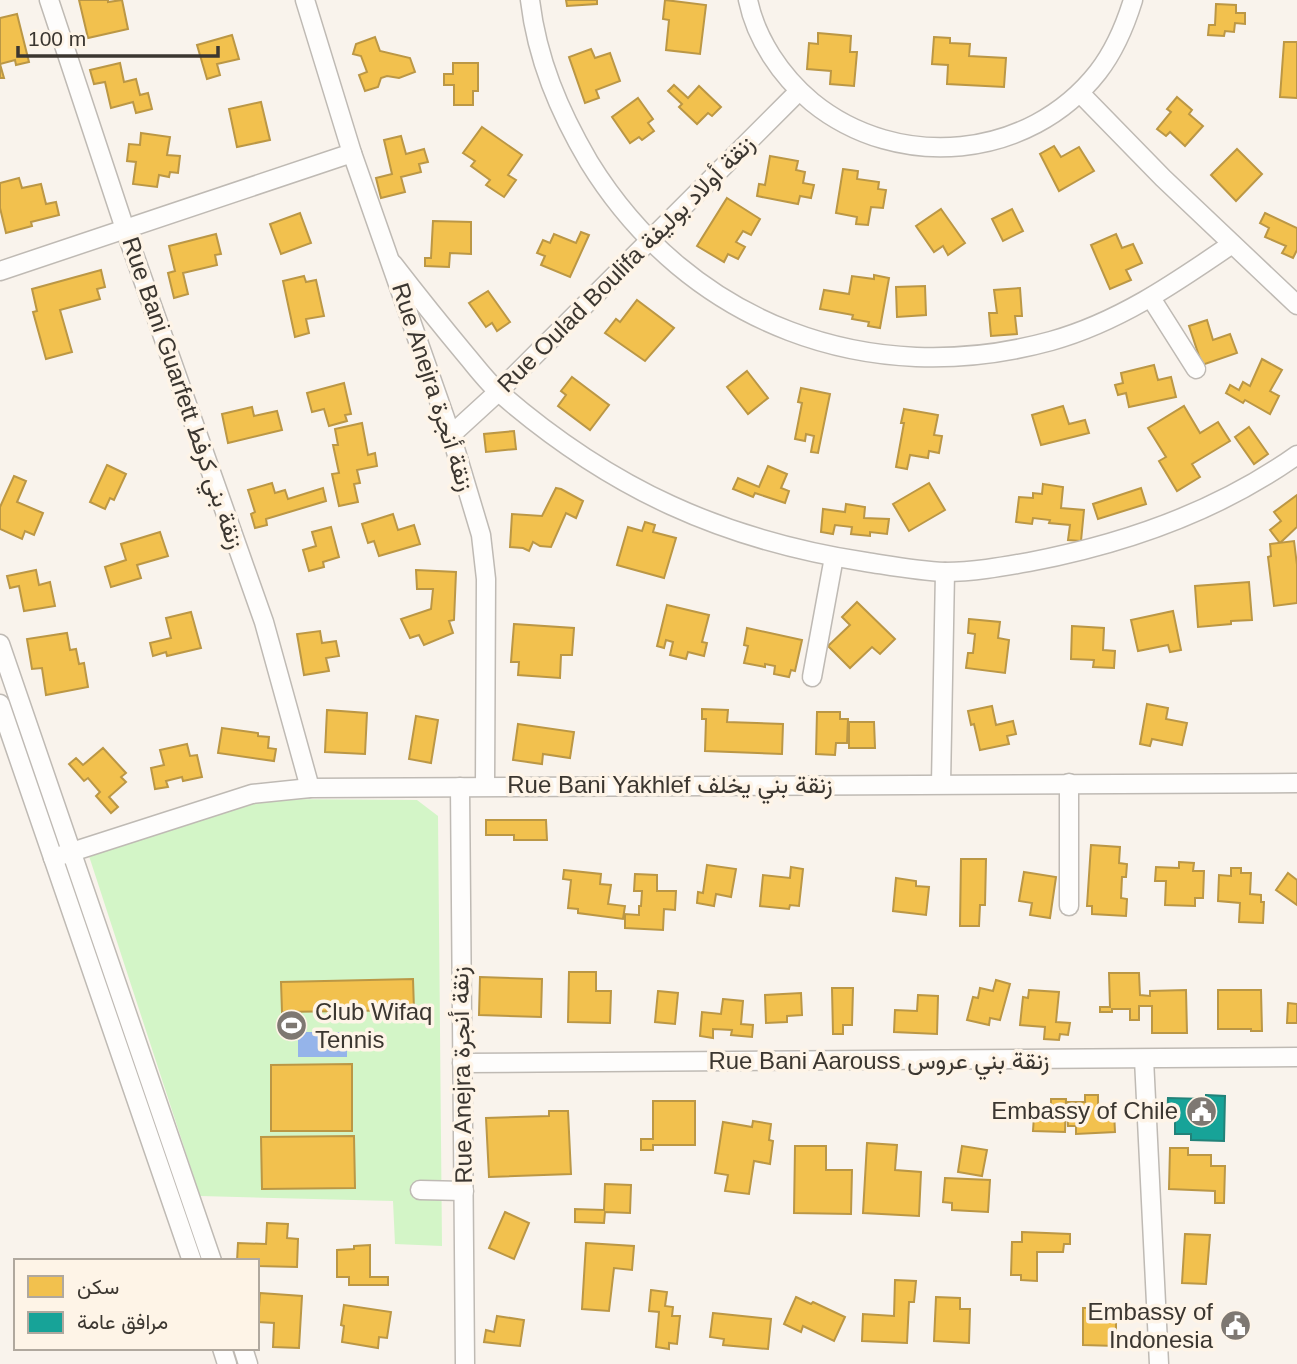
<svg xmlns="http://www.w3.org/2000/svg" width="1297" height="1364" font-family="Arial,Vazirmatn,sans-serif">
	<style>
		.green { fill: #d3f5c7 }
		.water { fill: #95b4ea }
		.homes { fill: #f2c14e; stroke: #bb9745; stroke-width: 2 }
		.public { fill: #17a398; stroke: #228279; stroke-width: 2 }
		.lines { fill: none; stroke-linecap: round; stroke-linejoin: round }
		.minor-casing { stroke: #bfbab4; stroke-width: 21 }
		.minor { stroke: #fefdfc; stroke-width: 18 }
		.labels { text-anchor: middle; stroke-width: 7; stroke-linejoin: round; paint-order: stroke }
		.street-label { font-size: 24px; fill: #3b3630; stroke: #fef4e7 }
		.poi-label { font-size: 24px; fill: #3b3630; stroke: #fef4e7; text-anchor: end }
	</style>
	<rect width="100%" height="100%" fill="#f9f3ec"/>
	<path class="green" d="M266,799L417,800L438,816L442,1246L395,1244L393,1201L200,1196L89,856Z"/>
	<rect class="water" x="298" y="1032" width="49" height="25"/>
	<g class="homes">
		<path d="M79,0H108V2L122,0L128,29L88,38Z"/>
		<path d="M566,0H597V4L567,6Z"/>
		<path d="M665,0L706,5L700,54L666,50L669,20L663,19Z"/>
		<path d="M1216,4L1236,5V13H1245V24L1235,23L1234,32L1225,31L1224,36L1208,35L1209,25H1215Z"/>
		<path d="M17,14L29,62L16,65L15,60L0,64L4,78H0V18Z"/>
		<path d="M818,33L851,36L850,52H857L854,86L830,84L831,71L807,69L809,43L818,44Z"/>
		<path d="M232,35L239,59L217,64L220,75L207,79L197,45Z"/>
		<path d="M375,37L380,51L410,58L415,72L399,78L387,76L381,78L378,87L365,91L359,75L367,72L361,56L353,54L356,44Z"/>
		<path d="M934,37L950,38V43L970,44L969,56L1006,58L1004,87L947,84L948,65L932,64Z"/>
		<path d="M1284,42H1297V98L1280,97Z"/>
		<path d="M591,49L595,58L610,53L620,81L596,90L599,98L585,103L569,57Z"/>
		<path d="M120,63L124,82L136,79L140,95L148,93L152,109L136,113L133,102L111,108L105,82L94,84L90,70Z"/>
		<path d="M453,63H478V91H473V105H454V85H444V74H453Z"/>
		<path d="M674,85L688,98L699,86L721,107L712,116L708,113L697,124L679,107L682,104L668,91Z"/>
		<path d="M1177,97L1192,110L1189,114L1203,126L1185,146L1170,132L1166,136L1157,129L1171,112L1167,109Z"/>
		<path d="M638,98L653,119L648,123L654,131L642,140L639,137L630,143L612,117Z"/>
		<path d="M261,102L270,140L237,147L229,109Z"/>
		<path d="M482,127L522,155L508,175L516,180L504,197L486,185L490,180L471,166L475,161L463,153Z"/>
		<path d="M141,133L170,137L167,155L180,156L178,173L170,172L169,177L159,175L157,187L133,184L136,162L127,161L129,144L140,145Z"/>
		<path d="M401,136L406,154L424,149L428,162L419,164L421,172L401,177L405,192L381,198L376,178L392,174L384,140Z"/>
		<path d="M1054,146L1061,157L1079,147L1094,171L1059,191L1040,154Z"/>
		<path d="M1237,149L1262,174L1236,201L1211,175Z"/>
		<path d="M770,156L798,161L796,170L805,172L803,183L814,185L811,198L800,196L798,204L757,196L759,184L765,185Z"/>
		<path d="M843,169L858,171L857,179L879,182L878,189L886,190L883,208L871,207L868,225L856,224L857,217L836,213Z"/>
		<path d="M19,178L22,188L41,184L46,204L56,202L59,215L31,222L32,226L6,233L0,208V183Z"/>
		<path d="M727,198L760,219L751,235L743,231L736,242L745,247L738,259L728,254L724,262L697,246Z"/>
		<path d="M941,209L965,243L948,255L943,246L934,252L916,226Z"/>
		<path d="M1012,209L1023,231L1003,241L992,219Z"/>
		<path d="M300,213L311,243L281,254L270,224Z"/>
		<path d="M1265,213L1297,228V250L1293,258L1282,253L1286,246L1265,237L1269,228L1260,223Z"/>
		<path d="M433,221L471,222V254L450,253L449,267L425,266V258H431Z"/>
		<path d="M581,232L589,235L570,277L541,265L545,256L537,253L543,240L550,243L554,234L576,243Z"/>
		<path d="M216,234L221,254L215,255L217,265L183,273L188,294L174,298L168,273L175,271L169,246Z"/>
		<path d="M1116,234L1122,248L1133,244L1142,263L1126,270L1131,280L1110,289L1091,245Z"/>
		<path d="M101,270L105,287L97,289L100,299L60,310L72,352L46,359L33,312L37,311L32,289Z"/>
		<path d="M874,275L889,278L880,328L868,326L869,322L852,319L853,315L820,309L824,290L849,294L852,276L874,279Z"/>
		<path d="M304,276L306,282L316,280L324,316L306,319L309,333L295,337L283,281Z"/>
		<path d="M925,286L926,315L897,317L896,287Z"/>
		<path d="M1020,288L1022,316H1015L1017,334L991,336L989,313H997L994,290Z"/>
		<path d="M488,291L510,322L497,331L492,323L486,327L469,303Z"/>
		<path d="M637,300L674,328L645,361L605,333L616,319L620,322Z"/>
		<path d="M1207,320L1213,340L1230,334L1237,353L1202,365L1189,326Z"/>
		<path d="M1262,359L1282,370L1270,391L1279,396L1270,414L1245,400L1243,403L1226,393L1230,385L1239,390L1243,382L1250,386Z"/>
		<path d="M1154,365L1158,380L1171,377L1176,397L1129,407L1126,393L1118,395L1115,385L1123,383L1121,373Z"/>
		<path d="M747,371L768,398L748,414L727,387Z"/>
		<path d="M572,377L609,405L590,430L558,406L566,395L561,391Z"/>
		<path d="M344,383L351,414L345,415L347,421L329,426L324,409L312,412L307,393Z"/>
		<path d="M801,388L830,394L818,453L811,452L814,436L806,434L805,441L795,439L802,403L798,402Z"/>
		<path d="M1063,406L1069,424L1085,420L1089,433L1041,445L1032,415Z"/>
		<path d="M1184,406L1200,433L1218,422L1230,441L1192,464L1200,477L1177,491L1159,461L1166,457L1148,428Z"/>
		<path d="M252,407L254,416L277,411L282,430L228,443L222,414Z"/>
		<path d="M904,409L938,415L934,435L942,436L939,453L929,451L928,458L910,455L907,469L896,467L904,423H901Z"/>
		<path d="M362,423L368,455L375,453L377,466L357,470L360,483L354,484L358,502L339,506L332,474L339,473L333,445H338L335,429Z"/>
		<path d="M1249,427L1268,454L1254,464L1235,437Z"/>
		<path d="M514,431L516,449L486,452L484,434Z"/>
		<path d="M107,465L126,474L114,500L110,498L105,509L90,502Z"/>
		<path d="M768,466L787,474L781,488L789,491L785,503L755,493L753,497L733,489L738,478L759,487Z"/>
		<path d="M14,476L26,481L17,502L43,513L34,535L25,531L22,539L0,529V507Z"/>
		<path d="M272,483L275,493L285,490L288,499L323,488L326,501L266,519L267,525L255,528L251,514L255,512L248,490Z"/>
		<path d="M929,483L945,510L909,531L893,504Z"/>
		<path d="M1043,484L1063,487L1061,508L1084,510L1081,541L1068,540L1070,525L1049,523L1050,520L1033,518L1032,524L1016,522L1019,497L1033,498V493L1042,494Z"/>
		<path d="M556,488L561,489L583,501L576,518L566,513L551,547L540,546L533,542L529,551L523,548L510,547L512,514L542,516Z"/>
		<path d="M1141,488L1146,504L1098,519L1093,504Z"/>
		<path d="M1297,495V527L1280,543L1270,530L1281,521L1274,512Z"/>
		<path d="M846,504L865,507L864,518L889,519L887,534L870,532V536L851,534L852,527L835,525L833,534L821,532L823,509L845,512Z"/>
		<path d="M393,514L398,530L414,525L420,544L379,556L374,541L368,543L362,524Z"/>
		<path d="M645,522L655,525L653,532L676,538L664,578L617,565L628,527L642,531Z"/>
		<path d="M331,527L339,557L323,562L324,567L309,571L303,550L316,546L312,532Z"/>
		<path d="M160,532L168,556L137,565L141,578L111,587L105,567L126,560L121,544Z"/>
		<path d="M1294,541L1297,565V603L1274,606L1268,557L1271,556L1270,544Z"/>
		<path d="M36,570L39,585L50,582L55,606L24,611L19,586L10,588L7,576Z"/>
		<path d="M416,570L456,572L454,620L449,621L453,633L424,645L419,635L410,638L401,619L431,609L433,589H417Z"/>
		<path d="M1249,582L1252,620L1231,621V624L1198,627L1195,586Z"/>
		<path d="M857,602L895,639L880,654L872,647L850,668L828,646L850,625L842,617Z"/>
		<path d="M667,605L709,615L702,642L707,643L704,656L688,652L686,659L670,655L673,642L666,640L664,648L657,646Z"/>
		<path d="M1173,611L1181,650L1170,652L1168,645L1138,651L1131,620Z"/>
		<path d="M191,612L201,648L167,656L166,652L153,656L150,643L171,638L166,618Z"/>
		<path d="M969,619L1000,622L998,638L1009,640L1005,673L966,668L968,653H973L975,634L968,633Z"/>
		<path d="M514,624L574,628L572,655H561L560,678L518,675L519,662H511Z"/>
		<path d="M1072,626L1104,628L1103,650L1115,651L1114,668L1093,667L1094,660L1071,659Z"/>
		<path d="M747,628L802,640L795,671L791,670L789,677L774,674L775,666L765,664V667L744,663L748,646L744,645Z"/>
		<path d="M320,631L322,643L336,641L339,656L326,658L329,671L304,675L297,634Z"/>
		<path d="M67,633L70,650L76,649L79,664L84,663L88,687L46,695L42,668L32,669L27,639Z"/>
		<path d="M1147,704L1168,708L1166,719L1187,723L1182,745L1152,739L1150,746L1140,744Z"/>
		<path d="M992,706L996,725L1013,721L1016,734L1007,736L1009,744L980,750L974,724L971,725L968,711Z"/>
		<path d="M702,709L728,710L727,722L783,724L782,754L705,751L706,719H702Z"/>
		<path d="M327,710L367,713L365,754L325,752Z"/>
		<path d="M817,712H840V719H848L847,743H836L835,755L816,754Z"/>
		<path d="M416,716L438,720L431,763L409,759Z"/>
		<path d="M849,722H874L875,748H849Z"/>
		<path d="M518,724L574,732L570,758L543,754L542,764L513,760Z"/>
		<path d="M222,728L258,733V736L269,737L268,748L276,749L274,761L218,753Z"/>
		<path d="M187,744L190,756L197,755L202,777L183,781L182,777L166,781L168,787L155,789L151,768L164,765L160,750Z"/>
		<path d="M103,748L126,773L121,777L126,782L109,797L118,807L111,813L96,796L100,792L88,778L84,781L69,764L76,758L83,765Z"/>
		<path d="M486,820H546L547,840H514V835H486Z"/>
		<path d="M1091,845L1120,847L1119,863L1127,864L1126,877H1122L1121,898L1127,899L1126,916L1092,914V906H1087Z"/>
		<path d="M961,859H986L985,905H980L979,926H960Z"/>
		<path d="M1179,862L1194,863L1193,871H1204L1203,898H1195V906L1165,905L1166,881H1155L1156,867L1179,868Z"/>
		<path d="M707,865L736,869L731,897L716,894L714,906L697,903L698,892L703,893Z"/>
		<path d="M791,867L803,869L799,906L790,905L789,909L760,906L763,875L790,878Z"/>
		<path d="M1231,868H1241V873H1251L1250,894L1261,895V902H1264L1263,923L1239,922L1240,903L1218,901L1219,875L1231,876Z"/>
		<path d="M564,870L601,874L600,884L611,885L608,904L625,906L623,919L578,913V909L568,908L571,880L563,879Z"/>
		<path d="M1024,872L1056,877L1050,918L1030,915L1032,903L1019,901Z"/>
		<path d="M1288,873L1297,880V905L1276,890Z"/>
		<path d="M635,874L657,875V891H676L675,910L664,909L663,930L625,928V914L639,915V906H641L642,891H634Z"/>
		<path d="M896,878L916,881V886L929,887L926,915L893,911Z"/>
		<path d="M569,972H596V991H611L610,1023L568,1022Z"/>
		<path d="M1109,973H1139L1140,995L1150,996V991L1186,990L1187,1033H1152V1006H1139V1020H1130V1009H1112V1012H1100V1007H1110Z"/>
		<path d="M480,977L542,979L541,1017L479,1015Z"/>
		<path d="M413,979L414,1010L282,1012L281,982Z"/>
		<path d="M996,980L1010,984L1000,1020L990,1018L989,1025L967,1020L973,997L978,998L980,988L993,991Z"/>
		<path d="M832,988H853L852,1025H843V1034H833Z"/>
		<path d="M1029,990L1059,992L1056,1022L1070,1023L1068,1035L1060,1034L1059,1040L1044,1039L1045,1027L1020,1025L1023,997L1028,998Z"/>
		<path d="M1218,990H1261L1262,1031H1251V1029H1218Z"/>
		<path d="M658,991L678,993L675,1024L655,1022Z"/>
		<path d="M801,993L802,1015L787,1016V1022L766,1023L765,995Z"/>
		<path d="M918,995L938,996L937,1034L894,1032L895,1010L917,1011Z"/>
		<path d="M723,999L743,1001L741,1024L753,1025L752,1037L731,1035L732,1030L713,1029V1038L700,1036L702,1012L721,1014Z"/>
		<path d="M1288,1003L1297,1004V1023H1287Z"/>
		<path d="M352,1064V1131H271V1065Z"/>
		<path d="M1085,1095H1098V1112H1114L1115,1132L1076,1134V1126H1068L1067,1102H1085Z"/>
		<path d="M1051,1099H1066L1065,1132L1033,1131L1034,1116H1051Z"/>
		<path d="M653,1101H695V1145H653V1150H641V1139H653Z"/>
		<path d="M549,1111H568L571,1174L489,1177L486,1118L549,1116Z"/>
		<path d="M753,1121L771,1124L769,1140L773,1141L770,1164L754,1161L749,1194L725,1191L728,1175L715,1173L723,1122L752,1127Z"/>
		<path d="M354,1136L355,1188L262,1189L261,1137Z"/>
		<path d="M867,1143L897,1145L895,1170L921,1172L919,1216L863,1213Z"/>
		<path d="M795,1146H826V1170H852L851,1214L794,1213Z"/>
		<path d="M962,1146L987,1150L982,1176L958,1172Z"/>
		<path d="M1170,1148H1188V1155H1211V1166H1225L1224,1203H1215V1191L1169,1189Z"/>
		<path d="M945,1178L990,1180L988,1212L952,1210V1203L943,1202Z"/>
		<path d="M605,1184L631,1185L630,1213L605,1212L604,1223L575,1222V1209L604,1210Z"/>
		<path d="M505,1212L529,1223L514,1259L489,1248Z"/>
		<path d="M267,1223L288,1224L287,1238L298,1239L297,1267L257,1266V1261H237L238,1243L266,1244Z"/>
		<path d="M1022,1232L1070,1234V1244H1064L1063,1252H1037V1281L1021,1280V1275H1011L1012,1242H1022Z"/>
		<path d="M1185,1234L1210,1235L1206,1284L1182,1283Z"/>
		<path d="M586,1243L634,1246L632,1270L614,1268L609,1311L582,1309Z"/>
		<path d="M370,1245V1277H388V1285H349V1277H337V1250L354,1249V1246Z"/>
		<path d="M895,1280L916,1281L914,1302H909L907,1343L862,1341L863,1314L894,1316Z"/>
		<path d="M651,1290L667,1292L665,1306L673,1307L672,1316H680L677,1344L669,1343V1349L656,1347L659,1312L649,1311Z"/>
		<path d="M260,1293L302,1296L299,1348L273,1347L274,1323L258,1322Z"/>
		<path d="M796,1297L811,1304L813,1302L845,1317L834,1341L803,1326L801,1332L784,1324Z"/>
		<path d="M936,1297L960,1298V1309H970L969,1343L934,1341Z"/>
		<path d="M344,1305L391,1312L387,1338L379,1337L378,1348L342,1342L344,1326L341,1325Z"/>
		<path d="M1083,1308H1116V1346L1083,1345Z"/>
		<path d="M713,1313L771,1319L768,1349L723,1345L724,1339L710,1337Z"/>
		<path d="M497,1316L524,1320L520,1346L484,1342L486,1330L494,1332Z"/>
	</g>
	<path class="public" d="M1206,1095L1225,1096L1224,1141L1191,1140V1134H1175V1114H1167L1168,1098L1206,1099Z"/>
	<g class="lines">
		<defs>
			<g id="minor">
				<path d="M49,0L125,229L264,622L310,788"/>
				<path d="M305,0L352,153L451,435L481,535L486,579L485,786"/>
				<path d="M530,0C537,59 559,111 589,162C689,324 869,391 1051,341C1119,322 1175,283 1232,244"/>
				<path d="M748,0C756,39 781,76 812,102C898,172 1029,160 1098,72C1115,50 1125,26 1133,0"/>
				<path d="M1080,93L1163,178L1297,305"/>
				<path d="M393,264C417,295 441,325 466,355C477,368 488,383 501,394C611,489 723,540 866,562C892,566 918,571 945,572C973,572 1001,567 1029,562C1124,544 1217,512 1297,455"/>
				<path d="M0,271L352,153"/>
				<path d="M1151,298L1196,369"/>
				<path d="M451,435L498,392L799,91"/>
				<path d="M0,644L212,1261"/>
				<path d="M812,677L834,557"/>
				<path d="M0,704L192,1261"/>
				<path d="M941,784L945,572"/>
				<path d="M460,787L465,1364"/>
				<path d="M53,858L252,794L310,788L1297,783"/>
				<path d="M1069,906V783"/>
				<path d="M1144,1059L1159,1364"/>
				<path d="M462,1063L1297,1057"/>
				<path d="M420,1190L464,1191"/>
				<path d="M222,1348L227,1364"/>
				<path d="M243,1348L248,1364"/>
			</g>
		</defs>
		<use href="#minor" class="minor-casing"/>
		<use href="#minor" class="minor"/>
	</g>
	<defs>
		<symbol id="stadium-disc" viewBox="-11 -11 22 22"><circle r="9.5" fill="#7e7872" stroke="#fef4e7"/><path d="M0-5a6.5 5 0 1 0 0 10a6.5 5 0 1 0 0-10ZM-3.5-1.8h7v3.6h-7Z" fill="#fff"/></symbol>
		<symbol id="civic-disc" viewBox="-11 -11 22 22"><circle r="9.5" fill="#7e7872" stroke="#fef4e7"/><path d="M-.6-6.5H3V-4.5H.6V-3L4-1V1h2V6H-6V1h2V-1L-.6-3ZM-1.2 2.5V6h2.4V2.5Z" fill="#fff"/></symbol>
	</defs>
	<g fill-rule="evenodd">
		<use href="#stadium-disc" x="274" y="1008" width="35" height="35"/>
		<use href="#civic-disc" x="1184" y="1094" width="35" height="35"/>
		<use href="#civic-disc" x="1218" y="1308" width="35" height="35"/>
	</g>
	<g class="labels">
		<g class="street-label">
			<text transform="translate(626 264) rotate(-45)" y="8">Rue Oulad Boulifa زنقة أولاد بوليفة</text>
			<text transform="translate(433 387) rotate(72)" y="8">Rue Anejra زنقة أنجرة</text>
			<text transform="translate(183 393) rotate(71)" y="8">Rue Bani Guarfett زنقة بني كرفط</text>
			<text x="670" y="793">Rue Bani Yakhlef زنقة بني يخلف</text>
			<text x="879" y="1069">Rue Bani Aarouss زنقة بني عروس</text>
			<text transform="translate(462 1075) rotate(-91)" y="8">Rue Anejra زنقة أنجرة</text>
		</g>
		<g class="poi-label">
			<text x="315" y="1020" text-anchor="start">Club Wifaq<tspan x="315" dy="28">Tennis</tspan></text>
			<text x="1178" y="1119">Embassy of Chile</text>
			<text x="1213" y="1320">Embassy of<tspan x="1213" dy="28">Indonesia</tspan></text>
		</g>
	</g>
	<rect x="14" y="1259" width="245" height="91" fill="#fef4e7" stroke="#b0a89e" stroke-width="2"/>
	<rect x="28" y="1276" width="35" height="21" fill="#f2c14e" stroke="#b0a89e" stroke-width="2"/>
	<text x="77" y="1294" font-size="21" fill="#3b3630">سكن</text>
	<rect x="28" y="1312" width="35" height="21" fill="#17a398" stroke="#b0a89e" stroke-width="2"/>
	<text x="77" y="1329" font-size="21" fill="#3b3630">مرافق عامة</text>
	<path d="M18 46v10h200v-10" fill="none" stroke="#3b3630" stroke-width="3.5"/>
	<text x="28" y="46" font-size="21" fill="#3b3630" stroke="#fef4e7" stroke-width="5" paint-order="stroke">100 m</text>
</svg>
